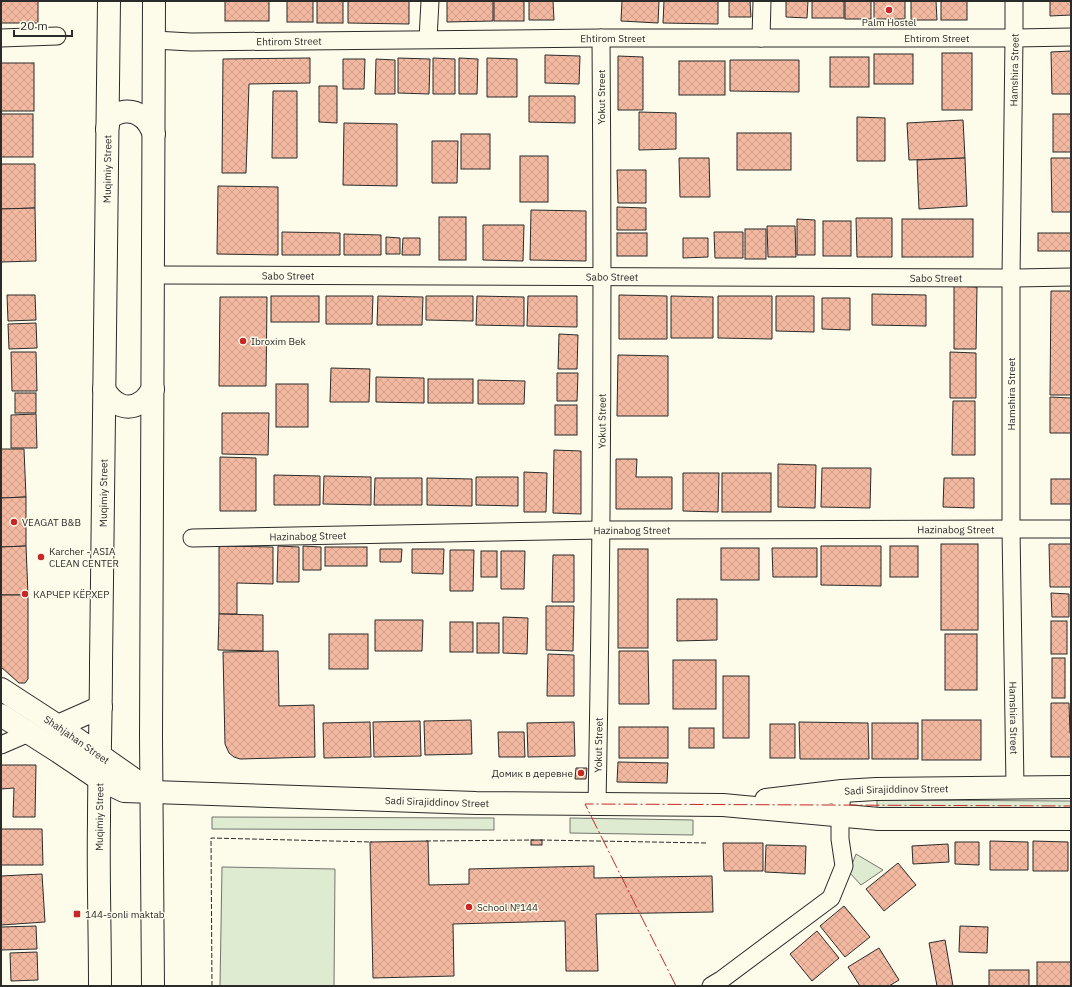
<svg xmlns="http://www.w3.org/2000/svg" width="1072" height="987" font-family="'IBM Plex Sans',sans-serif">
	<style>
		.green { fill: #deebd1; stroke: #74746e }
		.building { fill: url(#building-cross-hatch); stroke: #2b2b2b }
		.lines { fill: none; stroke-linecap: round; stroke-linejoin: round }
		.street-casing { stroke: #2b2b2b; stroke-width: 19 }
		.secondary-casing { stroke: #2b2b2b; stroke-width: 24 }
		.primary-casing { stroke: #2b2b2b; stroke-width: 24 }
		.street { stroke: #fdfbea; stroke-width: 17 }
		.secondary { stroke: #fdfbea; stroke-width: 22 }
		.primary { stroke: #fdfbea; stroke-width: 22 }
		.fence { stroke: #2b2b2b; stroke-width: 1; stroke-dasharray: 5 2; stroke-linecap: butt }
		.power { stroke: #c62828; stroke-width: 1; stroke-dasharray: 14 3 2 3; stroke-linecap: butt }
		.poi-dot { fill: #c62828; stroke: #fdfbea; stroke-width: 1.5 }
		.labels { text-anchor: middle; stroke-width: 3; stroke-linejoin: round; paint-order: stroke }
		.poi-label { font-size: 10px; fill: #2b2b2b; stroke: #fdfbea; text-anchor: start }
		.street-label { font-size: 10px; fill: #2b2b2b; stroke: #fdfbea }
	</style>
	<defs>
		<pattern id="building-cross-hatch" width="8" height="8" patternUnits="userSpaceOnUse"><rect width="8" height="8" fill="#f2b8a0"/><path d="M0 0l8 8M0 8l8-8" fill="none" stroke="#d09e8a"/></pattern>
	</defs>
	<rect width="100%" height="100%" fill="#fdfbea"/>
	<g class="green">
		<path d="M877,800L1071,801V809L877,808Z"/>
		<path d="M212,817L494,818V830L212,829Z"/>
		<path d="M570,818L693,820V835L570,833Z"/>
		<path d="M856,854L883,870L861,885L849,872Z"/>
		<path d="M222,867L335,869L334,986H220Z"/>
	</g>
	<g class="building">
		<rect x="1" y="1" width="37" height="22"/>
		<rect x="225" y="1" width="44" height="20"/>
		<rect x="287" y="1" width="26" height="21"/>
		<rect x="317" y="1" width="26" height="22"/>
		<path d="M348,1H409V24L348,23Z"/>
		<path d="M447,1H493V21L447,22Z"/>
		<rect x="494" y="1" width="30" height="20"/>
		<path d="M529,1H553L554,20H529Z"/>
		<path d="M622,1H659L658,23L621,21Z"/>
		<path d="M664,1H718V24L663,23Z"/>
		<path d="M729,1H750L751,17H729Z"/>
		<path d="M786,1H808L807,18L786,17Z"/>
		<rect x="812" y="1" width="32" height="17"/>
		<rect x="845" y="1" width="26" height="18"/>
		<rect x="874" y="1" width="31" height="18"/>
		<path d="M911,1H936L937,20H911Z"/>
		<rect x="941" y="1" width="26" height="19"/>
		<path d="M1050,1H1071V15L1050,16Z"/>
		<path d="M1071,51V94H1052L1051,52Z"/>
		<rect x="942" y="53" width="30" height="57"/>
		<rect x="874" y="54" width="39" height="30"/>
		<path d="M545,55L580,56L579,84L545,83Z"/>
		<path d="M618,56L643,57V110H618Z"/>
		<rect x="830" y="57" width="39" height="30"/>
		<path d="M310,58V83L249,84L246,173H222L223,59Z"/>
		<path d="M398,58L430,59L429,94L398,93Z"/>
		<path d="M433,58L455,59V94H433Z"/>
		<path d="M459,58L478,59L477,94H459Z"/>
		<path d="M487,58L517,59V97H487Z"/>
		<path d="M343,59H365L364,89H343Z"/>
		<path d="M376,59L395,60V94H375Z"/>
		<path d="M730,60H799V92L730,91Z"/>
		<rect x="679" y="61" width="46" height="34"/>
		<rect x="1" y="63" width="33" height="48"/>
		<path d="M319,86H337V123L319,122Z"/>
		<path d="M273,91H297V158H272Z"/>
		<path d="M529,96H575V123L529,122Z"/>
		<path d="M639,112L676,113V149L639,150Z"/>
		<rect x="1" y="114" width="32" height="43"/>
		<rect x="1053" y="114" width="18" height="38"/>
		<path d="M857,117L885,118V161H857Z"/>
		<path d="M963,120L965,158L909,160L907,123Z"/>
		<path d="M344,123L397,124V186L343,185Z"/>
		<rect x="737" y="133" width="54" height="37"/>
		<rect x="461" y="134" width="29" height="35"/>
		<path d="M432,141H458L457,183H432Z"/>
		<rect x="520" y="156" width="28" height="46"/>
		<path d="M679,158H709L710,197H680Z"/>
		<path d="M965,158L967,206L919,209L917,160Z"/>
		<path d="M1051,158H1071V212H1052Z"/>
		<path d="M1,164H35V208L1,209Z"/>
		<path d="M617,170H646V203H618Z"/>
		<path d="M218,186L278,187V255L217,254Z"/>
		<path d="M617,207L646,208V230H617Z"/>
		<path d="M35,208L36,261L1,262V209Z"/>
		<path d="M531,210L586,211V261L530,260Z"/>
		<rect x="439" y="217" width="27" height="43"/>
		<path d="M856,218H892V257H857Z"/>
		<path d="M797,219L815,220V255H797Z"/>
		<rect x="902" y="219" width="71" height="38"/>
		<rect x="823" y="221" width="28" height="35"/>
		<path d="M483,225H524L523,261L483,260Z"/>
		<path d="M767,226H795L796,257H768Z"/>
		<rect x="745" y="229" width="21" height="30"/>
		<path d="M282,232L340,233V255H282Z"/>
		<path d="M714,232H743V258H715Z"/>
		<rect x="617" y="233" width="30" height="23"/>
		<rect x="1038" y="233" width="33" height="18"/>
		<path d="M344,234L381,235V255H344Z"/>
		<path d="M386,237L400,238V254H386Z"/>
		<path d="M403,238H420V255H402Z"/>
		<path d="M683,238H708V257L683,258Z"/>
		<path d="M954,286L977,287L976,349H954Z"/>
		<path d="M1051,291H1071V395H1050Z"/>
		<path d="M872,294L926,295V326L872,325Z"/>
		<path d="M7,295H35L36,320L8,321Z"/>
		<path d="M619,295L667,296V339H619Z"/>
		<rect x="271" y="296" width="48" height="26"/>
		<path d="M326,296H373L372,324H326Z"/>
		<path d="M378,296L423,297L422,325H377Z"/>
		<path d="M426,296H473V321L426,320Z"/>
		<path d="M477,296L524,297V326L476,325Z"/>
		<path d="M528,296H577V327L527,326Z"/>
		<path d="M671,296L713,297V338H671Z"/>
		<path d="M718,296H772V339L718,338Z"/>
		<path d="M776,296H814V332L776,331Z"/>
		<path d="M220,297H267L266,386H219Z"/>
		<path d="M822,298H850V330L822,329Z"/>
		<path d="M36,323L37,348L9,349L8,324Z"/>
		<path d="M559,334L578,335L577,369H558Z"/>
		<path d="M11,352H36L37,391H12Z"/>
		<path d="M950,352L976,353V398H950Z"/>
		<path d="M618,355L668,356V416H617Z"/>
		<path d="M331,368L370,369L369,402H330Z"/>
		<path d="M557,373H578L577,401H557Z"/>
		<path d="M376,377L424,378V403L376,402Z"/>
		<rect x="428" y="379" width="45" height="24"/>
		<path d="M478,380L525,381L524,404H478Z"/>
		<rect x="276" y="384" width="32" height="43"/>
		<rect x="15" y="393" width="21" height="20"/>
		<path d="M1050,397L1071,398V433H1050Z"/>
		<path d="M953,401H975V455H952Z"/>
		<rect x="555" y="405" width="22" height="30"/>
		<path d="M222,413H269L268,455L222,454Z"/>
		<path d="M36,414L37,448H11V415Z"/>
		<path d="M1,449H24L26,497L1,498Z"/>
		<path d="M554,450L581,451V514L553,513Z"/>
		<path d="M220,457L256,458V511H220Z"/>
		<path d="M616,459H637L636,477H672V509H616Z"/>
		<path d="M778,464L816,465L815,508L778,507Z"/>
		<path d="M822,468H871L870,508L821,507Z"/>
		<path d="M524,472L547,473L546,512H524Z"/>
		<path d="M683,473H719L718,512L683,511Z"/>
		<rect x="722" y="473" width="49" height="39"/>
		<path d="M274,475L320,476V505H274Z"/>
		<path d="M324,476L371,477V505L323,504Z"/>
		<path d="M476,477H518V506L476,505Z"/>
		<path d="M375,478H422V505H374Z"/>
		<path d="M427,478L472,479V506L427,505Z"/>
		<path d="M944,478H974V508L943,507Z"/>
		<rect x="1051" y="479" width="20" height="25"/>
		<path d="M26,497V546L1,547V498Z"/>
		<rect x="941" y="544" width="37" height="86"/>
		<path d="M1049,544H1071V587H1050Z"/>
		<path d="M26,546L28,595H1V547Z"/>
		<path d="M219,546L273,547V584L237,583V614H219Z"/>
		<path d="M278,546L299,547V582H277Z"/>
		<path d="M303,546L321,547V570H303Z"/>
		<path d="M821,546H881V586L821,585Z"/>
		<rect x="890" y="546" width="28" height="31"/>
		<rect x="325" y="547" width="42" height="19"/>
		<rect x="721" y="548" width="38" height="32"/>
		<path d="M772,548H817V577H773Z"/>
		<path d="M380,549H402L401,562H380Z"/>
		<path d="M412,549H444L443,574L412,573Z"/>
		<rect x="618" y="549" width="30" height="99"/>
		<path d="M450,550H474L473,591H450Z"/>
		<rect x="481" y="551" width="16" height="26"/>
		<path d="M501,551H525L524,589H501Z"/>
		<path d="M553,555H574V602H552Z"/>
		<path d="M1051,593L1069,594V617H1052Z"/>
		<path d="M1,595H28V679L25,683H19L1,667Z"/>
		<path d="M677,599H717V640L677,641Z"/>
		<path d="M546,606H574L573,651L546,650Z"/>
		<path d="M219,614L263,615V651L218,650Z"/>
		<path d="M503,617L528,618L527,654L503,653Z"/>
		<path d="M375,620H423L422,651H375Z"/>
		<rect x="1051" y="621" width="16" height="33"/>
		<rect x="450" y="622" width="23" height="30"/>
		<rect x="477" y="623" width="22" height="30"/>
		<rect x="329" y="634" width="39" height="35"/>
		<rect x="945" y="634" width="32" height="56"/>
		<path d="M278,651L279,706L314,705L315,757L240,759L234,757L229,753L225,744L223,652Z"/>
		<path d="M619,651H648L649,704H619Z"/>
		<path d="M548,654L574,655V696H547Z"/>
		<rect x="1052" y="658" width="13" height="40"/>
		<rect x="673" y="660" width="43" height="49"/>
		<rect x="723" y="676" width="26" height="62"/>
		<path d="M1051,703H1069L1070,733H1071V757H1051Z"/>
		<path d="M471,720L472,754L425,755L424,721Z"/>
		<rect x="922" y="720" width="59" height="40"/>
		<path d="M420,721L421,756L374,757L373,722Z"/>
		<path d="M370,722L371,757L324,758L323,723Z"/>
		<path d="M574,722L575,756L528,757L527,723Z"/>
		<path d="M799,722L868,723L869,759H800Z"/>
		<rect x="872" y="723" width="46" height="36"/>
		<rect x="770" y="724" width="25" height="34"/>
		<rect x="619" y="727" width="49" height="31"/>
		<rect x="689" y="728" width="25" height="20"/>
		<path d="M498,732H524L525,757H499Z"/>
		<path d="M618,762L668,763L667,783L617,782Z"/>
		<path d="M1,765H36L35,817H13L14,788L1,789Z"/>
		<path d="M576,768H587L586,779H575Z"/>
		<path d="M1,829H42L43,865H1Z"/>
		<rect x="531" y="840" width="11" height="5"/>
		<path d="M428,841L429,885L469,884V869L594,866V878L712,876L713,912L596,914L598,971H566L565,921L453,924L454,976L373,978L370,842Z"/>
		<path d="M990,841L1028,842V870H990Z"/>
		<path d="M1033,841L1068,842V871H1033Z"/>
		<path d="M955,842H979V865L955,864Z"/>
		<path d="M723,843H763V871H724Z"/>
		<path d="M948,844L949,862L913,864L912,846Z"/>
		<path d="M766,845L806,846L805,874L765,872Z"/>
		<path d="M898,863L916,885L884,911L866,889Z"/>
		<path d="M42,874L45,922L1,925V876Z"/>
		<path d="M844,906L870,937L845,957L820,926Z"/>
		<path d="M36,926L37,949L1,950V927Z"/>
		<path d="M960,926L988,927L987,953L959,952Z"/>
		<path d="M817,931L839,958L812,981L790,954Z"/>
		<path d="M945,940L953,986H937L929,943Z"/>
		<path d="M879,948L899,980L889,986H860L848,967Z"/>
		<path d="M37,952L38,980L11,981L10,953Z"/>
		<rect x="1037" y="962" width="34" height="24"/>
		<rect x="989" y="970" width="40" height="16"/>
	</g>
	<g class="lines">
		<defs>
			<g id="street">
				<path id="s1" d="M1014,1V38L1011,278V529L1015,787"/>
				<path d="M1,38L57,36"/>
				<path d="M761,38L762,1"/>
				<path d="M428,39L430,1"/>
				<path id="s2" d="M154,40L191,42L601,38H1014L1071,37"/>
				<path id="s3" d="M153,275L1011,278L1071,277"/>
				<path id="s4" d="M192,538L601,530L1071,529"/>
				<path d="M1,745L29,733"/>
				<path id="s5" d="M597,804C602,549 603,293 601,38"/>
				<path d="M711,986L721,980L831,898L844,866L840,839V816L842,791"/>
			</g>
			<g id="secondary">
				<path id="s6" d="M1,689L58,726L152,792"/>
				<path id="s7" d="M1,715L59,752L99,779L124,791L476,803L723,805L879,819H1071"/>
				<path id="s8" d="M766,800L842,791L876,789L1071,787"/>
			</g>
			<g id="primary">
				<path d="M107,129C108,126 108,123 109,120C116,110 132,109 141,116C148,120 151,127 154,134"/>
				<path d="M104,389C112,404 127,413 143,401C147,398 150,393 153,389"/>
				<path d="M58,726L101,707"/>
				<path id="s9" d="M100,986C100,931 98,876 99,822C99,769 101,716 101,663L109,1"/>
				<path d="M153,986L151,737L154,1"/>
			</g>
		</defs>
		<use href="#street" class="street-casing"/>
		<use href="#secondary" class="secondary-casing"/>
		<use href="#primary" class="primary-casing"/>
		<use href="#street" class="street"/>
		<use href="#secondary" class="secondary"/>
		<use href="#primary" class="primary"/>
		<g class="fence">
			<path d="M540,840L707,843"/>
			<path d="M426,841L534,840"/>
			<path d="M212,986L211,838L372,842"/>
		</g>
		<path class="power" d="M676,986L585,804L1071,806"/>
	</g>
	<g class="poi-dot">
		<circle cx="889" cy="10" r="4"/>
		<circle cx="243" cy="341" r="4"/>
		<circle cx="14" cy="522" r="4"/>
		<circle cx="41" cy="557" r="4"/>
		<circle cx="25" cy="594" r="4"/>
		<circle cx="581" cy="773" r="4"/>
		<circle cx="469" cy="907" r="4"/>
		<rect x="73" y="910" width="8" height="8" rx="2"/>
	</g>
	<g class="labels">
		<g class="poi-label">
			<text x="889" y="26" text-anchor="middle">Palm Hostel</text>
			<text x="251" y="345">Ibroxim Bek</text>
			<text x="22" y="526">VEAGAT B&amp;B</text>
			<text x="49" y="555">Karcher - ASIA<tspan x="49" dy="12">CLEAN CENTER</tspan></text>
			<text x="33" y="598">КАРЧЕР КЁРХЕР</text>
			<text x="573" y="777" text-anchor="end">Домик в деревне</text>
			<text x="477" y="911">School №144</text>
			<text x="85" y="918">144-sonli maktab</text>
		</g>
		<g class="street-label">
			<text dy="4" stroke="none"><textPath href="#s2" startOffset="459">Ehtirom Street</textPath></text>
			<text dy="4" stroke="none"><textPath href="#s2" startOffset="783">Ehtirom Street</textPath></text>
			<text dy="4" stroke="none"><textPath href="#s2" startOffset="135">Ehtirom Street</textPath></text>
			<text transform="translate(1014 70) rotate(-89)" y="4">Hamshira Street</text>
			<text transform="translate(601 97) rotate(-90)" y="4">Yokut Street</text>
			<text dy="4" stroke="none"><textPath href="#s9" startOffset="817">Muqimiy Street</textPath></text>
			<text dy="4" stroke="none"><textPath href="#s3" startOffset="135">Sabo Street</textPath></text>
			<text dy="4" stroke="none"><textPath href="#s3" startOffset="459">Sabo Street</textPath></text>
			<text dy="4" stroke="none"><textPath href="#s3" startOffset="783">Sabo Street</textPath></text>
			<text transform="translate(1011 394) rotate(-90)" y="4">Hamshira Street</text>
			<text dy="4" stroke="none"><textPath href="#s5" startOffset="383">Yokut Street</textPath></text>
			<text dy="4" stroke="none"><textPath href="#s9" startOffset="493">Muqimiy Street</textPath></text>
			<text dy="4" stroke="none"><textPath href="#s4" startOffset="764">Hazinabog Street</textPath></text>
			<text dy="4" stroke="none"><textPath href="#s4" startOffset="440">Hazinabog Street</textPath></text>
			<text dy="4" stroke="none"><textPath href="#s4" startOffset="116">Hazinabog Street</textPath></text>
			<text dy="4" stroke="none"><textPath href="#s1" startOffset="717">Hamshira Street</textPath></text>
			<text dy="4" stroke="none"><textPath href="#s6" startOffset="91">Shahjahan Street</textPath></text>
			<text dy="4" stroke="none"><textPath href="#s5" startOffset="59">Yokut Street</textPath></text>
			<text dy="4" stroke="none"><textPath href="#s8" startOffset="131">Sadi Sirajiddinov Street</textPath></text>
			<text dy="4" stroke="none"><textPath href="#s7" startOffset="458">Sadi Sirajiddinov Street</textPath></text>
			<text dy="4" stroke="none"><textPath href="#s9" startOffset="169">Muqimiy Street</textPath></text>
		</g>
	</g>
	<rect width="1072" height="987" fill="none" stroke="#2b2b2b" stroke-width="4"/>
	<path d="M14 30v6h58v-6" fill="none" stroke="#2b2b2b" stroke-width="2"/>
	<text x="20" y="30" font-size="12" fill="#2b2b2b" stroke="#fdfbea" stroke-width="3" paint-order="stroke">20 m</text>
</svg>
